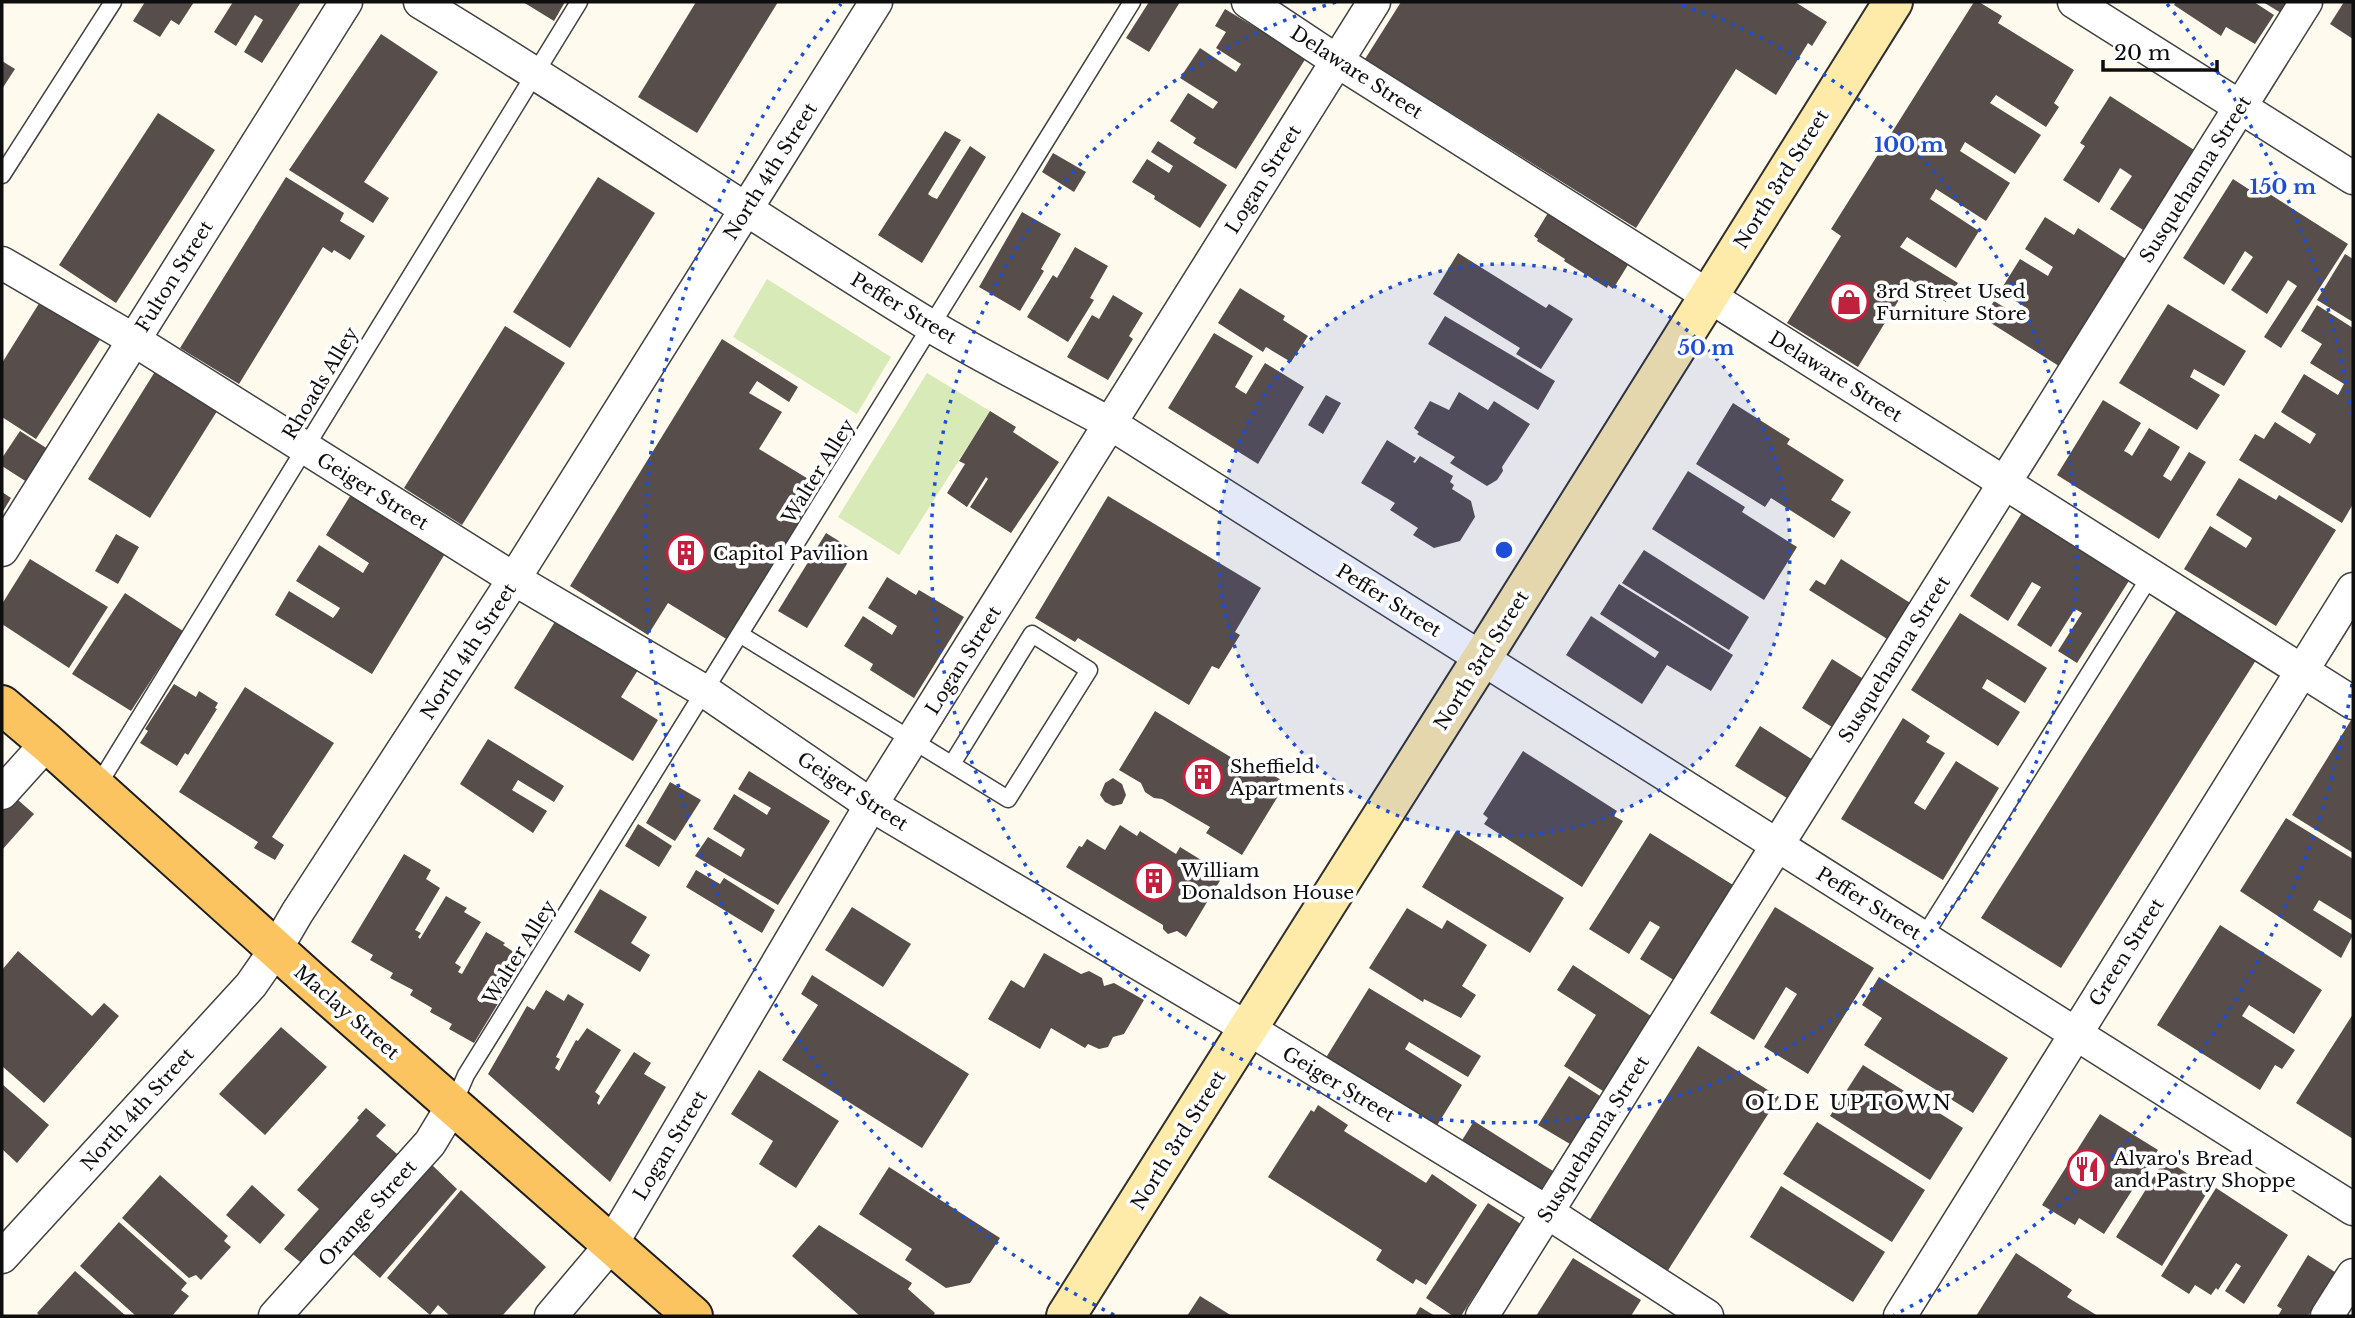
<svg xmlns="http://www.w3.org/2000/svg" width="2355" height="1318" font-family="'Libre Baskerville',serif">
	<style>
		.green { fill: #d8eab7 }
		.building { fill: #574d4a }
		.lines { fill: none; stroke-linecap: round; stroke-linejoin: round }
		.lane-casing { stroke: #414141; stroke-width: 19 }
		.street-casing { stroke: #414141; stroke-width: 35 }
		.secondary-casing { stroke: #303030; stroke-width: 42 }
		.primary-casing { stroke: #1f1f1f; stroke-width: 42 }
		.lane { stroke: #fff; stroke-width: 16 }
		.street { stroke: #fff; stroke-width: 32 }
		.secondary { stroke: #ffeba9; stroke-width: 38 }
		.primary { stroke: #fcc361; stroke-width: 38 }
		.ring { fill: none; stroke: #1d4ed8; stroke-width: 3.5; stroke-dasharray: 3.5 7 }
		.labels { text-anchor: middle; stroke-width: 7; stroke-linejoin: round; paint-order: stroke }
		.street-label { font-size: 19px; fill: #0e0e0e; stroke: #fff }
		.poi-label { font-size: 19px; fill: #0e0e0e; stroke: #fff; text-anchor: start }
		.neighbourhood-label { font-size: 21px; letter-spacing: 2px; fill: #0e0e0e; stroke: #fff }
		.centre { fill: #1d4ed8; stroke: #fff; stroke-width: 3.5 }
		.ring-label { font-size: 21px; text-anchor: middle; font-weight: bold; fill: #1d4ed8; stroke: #fff; stroke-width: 7; stroke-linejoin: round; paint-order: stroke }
	</style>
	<rect width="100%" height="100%" fill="#fffaee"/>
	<g class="green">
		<path d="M767,279L891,357L857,414L733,337Z"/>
		<path d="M927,373L990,411L899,555L838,517Z"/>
	</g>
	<g class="building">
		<path d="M145,2H194L179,25L171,20L160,37L133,21Z"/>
		<path d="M233,2H301L262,63L244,52L263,20L255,15L236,46L214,32Z"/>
		<path d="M523,2H565L554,21Z"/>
		<path d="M696,2H778L697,133L638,97Z"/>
		<path d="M1149,2H1180L1149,52L1126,38Z"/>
		<path d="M1401,2H1795L1827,22L1812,46L1808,43L1776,95L1736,69L1636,228L1365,59Z"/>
		<path d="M1974,2H1979L2002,16L1998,23L2074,70L2054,103L2059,107L2046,127L1996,95L1990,103L2041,135L2015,174L1965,142L1960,151L2010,183L1986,221L1936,189L1930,199L1979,231L1956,268L1907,237L1900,247L1958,283L1946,302L1911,280L1858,367L1787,323L1841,236L1831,229Z"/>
		<path d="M2176,2H2254L2274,15L2255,44L2226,27L2221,36L2174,5Z"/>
		<path d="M2263,2H2295L2286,16Z"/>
		<path d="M2344,2H2353V39L2330,24Z"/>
		<path d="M1225,9L1306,58L1236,169L1193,143L1196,138L1170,121L1188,93L1213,109L1218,102L1180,78L1200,48L1236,72L1241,64L1216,48L1226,32L1215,26Z"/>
		<path d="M381,34L438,72L364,182L389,198L373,223L289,170Z"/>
		<path d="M2,61L15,69L2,89Z"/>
		<path d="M2110,96L2202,155L2151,235L2110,209L2132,176L2120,168L2099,203L2063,180L2085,146L2080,143Z"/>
		<path d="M158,113L215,150L116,303L59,265Z"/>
		<path d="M945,131L961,140L928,194L932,197L937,199L970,146L986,157L922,263L878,235Z"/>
		<path d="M1158,141L1227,185L1200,228L1154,199L1155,196L1132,182L1147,159L1169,173L1173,166L1151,152Z"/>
		<path d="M1053,153L1086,172L1074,192L1042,172Z"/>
		<path d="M286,177L344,213L340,221L365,236L350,260L334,250L332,253L323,247L239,384L180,348Z"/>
		<path d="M598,177L655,213L570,348L513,312Z"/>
		<path d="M2233,179L2253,192L2257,186L2348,244L2281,348L2264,337L2297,286L2288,280L2267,314L2231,290L2253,257L2245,251L2224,285L2183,258Z"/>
		<path d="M1551,208L1631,260L1613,289L1608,285L1607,288L1564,261L1565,259L1537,241L1538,239L1534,236Z"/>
		<path d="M1022,212L1061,234L1041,269L1044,271L1020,311L979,287Z"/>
		<path d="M2045,217L2074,235L2078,228L2129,261L2062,368L1983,318L1994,301L2022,318L2028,309L2000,291L2020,259L2048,276L2050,272L2053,267L2025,249Z"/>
		<path d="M1075,247L1108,266L1090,298L1094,300L1068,342L1027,317L1053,275L1057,278Z"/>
		<path d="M1458,253L1546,308L1549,304L1573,319L1541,369L1516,354L1520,348L1433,294Z"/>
		<path d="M2345,254L2353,259V322L2317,300Z"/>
		<path d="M1240,288L1285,316L1283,320L1308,336L1291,362L1266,347L1263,352L1218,323Z"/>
		<path d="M1113,295L1143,313L1129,336L1133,339L1108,380L1067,357L1092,315L1099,319Z"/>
		<path d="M43,297L103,335L36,439L2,417V363Z"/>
		<path d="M2168,304L2246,351L2224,386L2194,369L2190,377L2220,395L2197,430L2119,383Z"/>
		<path d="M2317,305L2353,328V504L2342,523L2239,460L2255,434L2264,439L2275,422L2310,444L2316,434L2281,412L2304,374L2338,395L2344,384L2310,363L2322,344L2301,331Z"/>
		<path d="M1445,316L1555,381L1538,410L1428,344Z"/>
		<path d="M505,326L565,363L462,525L404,488Z"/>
		<path d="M1214,333L1253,356L1235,387L1241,391L1246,394L1265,363L1304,387L1258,464L1168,408Z"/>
		<path d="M722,339L798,387L789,402L757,381L749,393L782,412L759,449L810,480L796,501L802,520L728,640L668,603L648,635L570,586Z"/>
		<path d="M156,370L219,408L150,518L88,479Z"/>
		<path d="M1459,392L1488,410L1494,401L1530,424L1502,467L1503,471L1497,480L1487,486L1450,463L1455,457L1417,434L1419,432L1414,428L1430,401L1449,410Z"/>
		<path d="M1326,395L1341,403L1323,434L1308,425Z"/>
		<path d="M2103,400L2141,423L2124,451L2128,453L2132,456L2149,428L2180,447L2163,476L2166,478L2171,481L2189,452L2206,462L2159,539L2057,475Z"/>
		<path d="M1733,403L1790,439L1787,444L1844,480L1831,500L1851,512L1834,538L1771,498L1765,507L1696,464Z"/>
		<path d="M990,411L1016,427L1013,432L1059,462L1011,533L970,507L988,479L986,477L967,507L947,493L965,464L959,461Z"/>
		<path d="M20,431L51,451L30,484L2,466V458Z"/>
		<path d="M1387,440L1416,458L1413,462L1415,463L1420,456L1453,476L1450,482L1454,485L1452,489L1471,501L1475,517L1460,541L1434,548L1413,535L1418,528L1390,510L1395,503L1361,483Z"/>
		<path d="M1688,471L1745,507L1742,512L1797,547L1764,600L1652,529Z"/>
		<path d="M2239,478L2276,500L2279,495L2336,530L2276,626L2184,569L2210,526L2246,548L2250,542L2252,538L2216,515Z"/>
		<path d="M2,492L11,498L2,513Z"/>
		<path d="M352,493L446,552L372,674L275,615L289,591L333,618L337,613L340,608L296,581L319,545L363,573L369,563L326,535Z"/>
		<path d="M1108,496L1261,588L1235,632L1240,635L1219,669L1212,666L1189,705L1078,638L1075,642L1035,618Z"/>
		<path d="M2025,508L2132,576L2077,663L2058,651L2082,613L2075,609L2051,647L2017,625L2041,587L2032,582L2008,621L1970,596Z"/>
		<path d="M826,533L855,551L807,628L778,611Z"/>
		<path d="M116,534L139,547L118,584L95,571Z"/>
		<path d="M1644,550L1749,617L1729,650L1622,583Z"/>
		<path d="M30,559L108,607L69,668L2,624V604Z"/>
		<path d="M1841,559L1915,606L1892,642L1809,590L1816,580L1825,585Z"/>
		<path d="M887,577L916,595L919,590L964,617L914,698L870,670L873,664L844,646L863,616L892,635L897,626L868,608Z"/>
		<path d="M1619,584L1733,655L1711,691L1667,665L1642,704L1566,655L1591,616L1655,658L1659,652L1600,614Z"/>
		<path d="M125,593L183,631L131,711L72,674Z"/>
		<path d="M2179,607L2258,657L2061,968L1981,918Z"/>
		<path d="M1960,613L2047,668L2025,703L1987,679L1982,688L2020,712L1998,746L1911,690Z"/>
		<path d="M556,620L638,670L621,697L658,720L633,761L514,688Z"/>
		<path d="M1832,659L1865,680L1835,729L1802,708Z"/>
		<path d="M174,684L196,697L199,691L218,703L215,708L217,709L188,755L185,753L177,766L140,743L148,731L145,729Z"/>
		<path d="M245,687L334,743L272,837L284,845L275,860L254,848L258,842L179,792Z"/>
		<path d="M1155,711L1247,767L1250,761L1286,783L1242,855L1206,833L1210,827L1162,799L1154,798L1145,792L1141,783L1119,770Z"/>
		<path d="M2353,717V853L2292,815Z"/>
		<path d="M1903,718L1930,736L1926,742L1945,753L1914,803L1925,810L1956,761L1999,788L1943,880L1841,819Z"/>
		<path d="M1760,726L1824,767L1800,806L1735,766Z"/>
		<path d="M488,739L564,786L554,802L518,780L512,790L547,811L533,833L460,784Z"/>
		<path d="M1523,751L1617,811L1614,816L1623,821L1582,887L1484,824L1488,818L1483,814Z"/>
		<path d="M749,771L830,821L778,905L695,856L708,837L741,857L745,849L713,829L734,794L767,815L769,811L771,808L738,789Z"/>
		<path d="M1113,778L1122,784L1126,795L1122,804L1113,806L1105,802L1100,795L1105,783Z"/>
		<path d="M670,782L701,800L675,841L646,823Z"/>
		<path d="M10,793L34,814L2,850V802Z"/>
		<path d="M2286,818L2353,859V921L2319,900L2313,910L2353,935L2341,958L2240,891Z"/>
		<path d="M638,824L672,846L659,867L625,846Z"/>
		<path d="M1120,825L1137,836L1140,831L1176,854L1180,847L1224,874L1186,937L1177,931L1168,934L1163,929V925L1066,867L1079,846L1082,847L1087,839L1105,850Z"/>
		<path d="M1456,831L1564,898L1530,953L1422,887Z"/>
		<path d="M1650,833L1741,890L1682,985L1640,959L1660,927L1650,921L1629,954L1589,929Z"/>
		<path d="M404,854L431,870L426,879L440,888L415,930L421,933L418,937L420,939L446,896L467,908L464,912L481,922L455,963L461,967L458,972L462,974L486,932L505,943L503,945L525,959L474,1043L449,1029L452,1024L430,1012L432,1008L410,995L413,990L390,978L393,973L370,960L373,955L351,942Z"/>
		<path d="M696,870L720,884L724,878L775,910L762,933L686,887Z"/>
		<path d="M600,889L647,917L631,943L650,955L640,972L574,932Z"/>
		<path d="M852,907L911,944L883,987L825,950Z"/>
		<path d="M1775,907L1874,968L1808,1074L1764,1047L1797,994L1786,987L1754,1040L1710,1013Z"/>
		<path d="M1407,908L1442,929L1447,920L1487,945L1462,986L1476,995L1461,1018L1424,999L1423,1002L1369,968Z"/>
		<path d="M2220,925L2322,990L2294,1034L2249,1005L2242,1016L2295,1050L2282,1069L2275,1065L2260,1090L2157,1025Z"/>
		<path d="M18,951L92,1016L104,1003L119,1016L44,1103L2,1066V970Z"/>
		<path d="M1044,953L1081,974L1089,971L1102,978L1104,986L1114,983L1144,1000L1124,1034L1113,1037L1108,1047L1099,1049L1088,1044L1085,1048L1051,1028L1040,1049L988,1019L1011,980L1024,988Z"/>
		<path d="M1573,965L1651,1016L1603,1091L1564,1066L1596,1015L1557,990Z"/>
		<path d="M812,975L969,1074L922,1148L782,1060L818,1005L801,994Z"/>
		<path d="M1879,977L2008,1058L1973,1113L1864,1045L1882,1018L1862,1005Z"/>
		<path d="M1369,988L1481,1056L1468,1077L1409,1042L1405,1049L1462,1085L1433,1132L1322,1064Z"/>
		<path d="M546,990L564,1001L568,994L584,1004L556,1057L560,1059L555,1068L559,1071L576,1040L578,1041L587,1028L621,1050L595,1092L600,1096L597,1103L599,1105L634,1052L651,1063L644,1074L666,1087L610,1182L488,1074L527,1006L534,1010Z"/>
		<path d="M2353,1014V1139L2296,1103Z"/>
		<path d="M281,1027L327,1067L265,1135L219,1094Z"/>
		<path d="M1698,1046L1779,1097L1665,1275L1587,1224Z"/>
		<path d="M1863,1065L1963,1128L1930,1180L1830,1116Z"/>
		<path d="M759,1070L839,1121L796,1188L759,1164L773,1141L731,1114Z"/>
		<path d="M1569,1076L1600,1096L1570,1144L1538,1125Z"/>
		<path d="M2,1084L49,1125L17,1163L2,1149Z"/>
		<path d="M1318,1105L1348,1125L1344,1131L1426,1183L1432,1174L1477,1205L1426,1285L1416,1279L1413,1284L1376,1260L1382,1250L1268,1177L1311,1110L1314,1112Z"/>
		<path d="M366,1108L386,1125L376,1136L403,1159L304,1265L284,1249L319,1209L297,1190L359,1120L357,1118Z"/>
		<path d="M2100,1114L2158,1150L2104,1234L2079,1218L2075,1225L2042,1205Z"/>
		<path d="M1474,1121L1553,1171L1534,1200L1456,1150Z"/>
		<path d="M1817,1122L1925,1190L1892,1242L1783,1174Z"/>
		<path d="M2165,1159L2210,1188L2162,1266L2116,1237Z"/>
		<path d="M431,1164L457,1189L380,1278L353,1254Z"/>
		<path d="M889,1167L1000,1238L970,1283L946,1288L905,1260L912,1249L859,1214Z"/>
		<path d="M160,1175L228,1236L224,1241L231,1247L201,1280L196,1275L189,1278L122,1218Z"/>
		<path d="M252,1185L285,1215L260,1244L226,1215Z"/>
		<path d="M1781,1186L1885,1252L1853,1302L1750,1237Z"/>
		<path d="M2216,1188L2288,1235L2244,1304L2225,1291L2241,1266L2236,1263L2218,1290L2216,1288L2211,1295L2195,1285L2189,1294L2161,1276Z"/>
		<path d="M461,1190L546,1267L502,1316H450L438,1305L430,1315L387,1278Z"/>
		<path d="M1488,1203L1521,1224L1461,1316H1453L1426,1298Z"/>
		<path d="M119,1222L187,1283L181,1290L189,1296L173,1315L174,1316H136L80,1266Z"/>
		<path d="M819,1225L912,1283L908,1289L935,1313L933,1316H860L792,1256Z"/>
		<path d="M2016,1253L2072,1290L2067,1297L2098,1316H1976Z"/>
		<path d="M2308,1255L2335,1272L2308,1316H2278L2282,1309L2277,1306Z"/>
		<path d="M1573,1258L1641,1300L1631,1316H1536Z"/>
		<path d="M75,1271L126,1316H40L37,1313Z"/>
		<path d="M1200,1296L1232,1316H1187Z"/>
		<path d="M1420,1307L1435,1316H1415Z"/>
	</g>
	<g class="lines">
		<defs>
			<g id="lane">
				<path d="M2,175L113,2"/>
				<path d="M741,635L1008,799L1089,670L1032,634L952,764"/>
				<path d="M97,787L579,2"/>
				<path d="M1923,938L2151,575"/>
				<path d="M453,1105L466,1075L1132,2"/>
			</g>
			<g id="street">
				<path d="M420,2C592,106 758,220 929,325C988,360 1050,391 1111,424L2353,1209"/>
				<path d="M1248,2L1337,61L2353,703"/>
				<path d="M2074,2L2353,178"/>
				<path d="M2,263L134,340L514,579L706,692L871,805L1249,1029L1547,1212L1707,1316"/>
				<path d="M2,550L346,2"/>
				<path d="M2,793L47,743"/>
				<path d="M2,1257L251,985L276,949L297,913L514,579L876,2"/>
				<path d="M275,1316L430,1143L453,1105"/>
				<path d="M551,1316L611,1245L871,805L1374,2"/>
				<path d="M1482,1316L2306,2"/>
				<path d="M1900,1316L2353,589"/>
				<path d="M2327,1316L2353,1275"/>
			</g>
			<path id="secondary" d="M1066,1316L1482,658L1893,2"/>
			<path id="primary" d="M2,705L47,743L310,980L693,1316"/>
		</defs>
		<use href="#lane" class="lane-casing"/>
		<use href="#street" class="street-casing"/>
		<use href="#secondary" class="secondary-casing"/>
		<use href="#primary" class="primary-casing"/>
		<use href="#lane" class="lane"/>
		<use href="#street" class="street"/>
		<use href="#secondary" class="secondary"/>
		<use href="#primary" class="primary"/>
	</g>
	<circle cx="1504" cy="550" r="286" fill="#1d4ed8" fill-opacity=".12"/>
	<g class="ring">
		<circle cx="1504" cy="550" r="286"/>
		<path d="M1672 2A573 573 0 1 1 1336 2"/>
		<path d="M2352 684A859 859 0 0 1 1894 1315M1114 1315A859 859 0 0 1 841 4M2167 4A859 859 0 0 1 2352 416"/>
	</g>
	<defs>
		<symbol id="shop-ring" viewBox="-11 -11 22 22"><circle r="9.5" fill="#fff" stroke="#c2213d" stroke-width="1.5"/><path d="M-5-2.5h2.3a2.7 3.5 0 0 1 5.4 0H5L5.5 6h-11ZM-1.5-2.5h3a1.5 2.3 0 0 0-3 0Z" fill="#c2213d"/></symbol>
		<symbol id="building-ring" viewBox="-11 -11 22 22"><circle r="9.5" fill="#fff" stroke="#c2213d" stroke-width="1.5"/><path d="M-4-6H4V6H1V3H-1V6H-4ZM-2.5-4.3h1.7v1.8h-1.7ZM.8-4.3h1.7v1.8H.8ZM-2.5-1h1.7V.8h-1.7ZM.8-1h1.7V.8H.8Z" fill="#c2213d"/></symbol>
		<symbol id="restaurant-ring" viewBox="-11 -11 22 22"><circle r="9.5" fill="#fff" stroke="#c2213d" stroke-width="1.5"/><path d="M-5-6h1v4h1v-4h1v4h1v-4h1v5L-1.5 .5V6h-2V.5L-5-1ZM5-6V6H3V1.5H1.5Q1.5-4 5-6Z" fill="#c2213d"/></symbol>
	</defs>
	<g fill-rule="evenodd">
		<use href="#shop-ring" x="1827" y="280" width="44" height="44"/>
		<use href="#building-ring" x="664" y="531" width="44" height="44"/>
		<use href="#building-ring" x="1181" y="755" width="44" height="44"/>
		<use href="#building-ring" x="1132" y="859" width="44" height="44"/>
		<use href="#restaurant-ring" x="2065" y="1147" width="44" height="44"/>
	</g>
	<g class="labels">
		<g class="street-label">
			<text transform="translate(1357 72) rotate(33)" y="7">Delaware Street</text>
			<text transform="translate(770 171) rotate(-58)" y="7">North 4th Street</text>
			<text transform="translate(1263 179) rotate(-58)" y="7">Logan Street</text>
			<text transform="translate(1781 179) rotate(-58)" y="7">North 3rd Street</text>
			<text transform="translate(2195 179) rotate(-58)" y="7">Susquehanna Street</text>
			<text transform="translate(174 276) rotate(-58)" y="7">Fulton Street</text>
			<text transform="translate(904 308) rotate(31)" y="7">Peffer Street</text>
			<text transform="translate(1836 376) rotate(32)" y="7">Delaware Street</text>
			<text transform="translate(320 383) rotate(-59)" y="7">Rhoads Alley</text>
			<text transform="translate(818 471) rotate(-58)" y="7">Walter Alley</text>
			<text transform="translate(373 491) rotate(32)" y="7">Geiger Street</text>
			<text transform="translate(1389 600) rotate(32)" y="7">Peffer Street</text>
			<text transform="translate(468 651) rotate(-57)" y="7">North 4th Street</text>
			<text transform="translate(1894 659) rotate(-58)" y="7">Susquehanna Street</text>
			<text transform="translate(963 660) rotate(-58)" y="7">Logan Street</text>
			<text transform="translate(1481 660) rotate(-58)" y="7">North 3rd Street</text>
			<text transform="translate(853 791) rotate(33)" y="7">Geiger Street</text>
			<text transform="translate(1869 903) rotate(32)" y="7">Peffer Street</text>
			<text transform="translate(519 952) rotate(-58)" y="7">Walter Alley</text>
			<text transform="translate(2126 952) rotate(-58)" y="7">Green Street</text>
			<text transform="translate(347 1012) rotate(41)" y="7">Maclay Street</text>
			<text transform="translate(1339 1084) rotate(31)" y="7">Geiger Street</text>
			<text transform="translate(137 1109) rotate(-48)" y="7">North 4th Street</text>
			<text transform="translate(1593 1139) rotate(-58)" y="7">Susquehanna Street</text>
			<text transform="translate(1178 1140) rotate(-58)" y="7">North 3rd Street</text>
			<text transform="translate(670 1145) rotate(-59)" y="7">Logan Street</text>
			<text transform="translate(367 1213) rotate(-48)" y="7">Orange Street</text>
		</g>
		<g class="poi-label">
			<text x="1876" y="298">3rd Street Used<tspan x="1876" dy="22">Furniture Store</tspan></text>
			<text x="713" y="560">Capitol Pavilion</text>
			<text x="1230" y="773">Sheffield<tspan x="1230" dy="22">Apartments</tspan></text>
			<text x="1181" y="877">William<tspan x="1181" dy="22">Donaldson House</tspan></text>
			<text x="2114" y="1165">Alvaro's Bread<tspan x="2114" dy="22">and Pastry Shoppe</tspan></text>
		</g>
		<g class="neighbourhood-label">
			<text x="1849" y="1110">OLDE UPTOWN</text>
		</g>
	</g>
	<circle cx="1504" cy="550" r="10" class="centre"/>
	<g class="ring-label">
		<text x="1909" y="152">100 m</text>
		<text x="2283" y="194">150 m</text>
		<text x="1706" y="355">50 m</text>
	</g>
	<rect width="2355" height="1318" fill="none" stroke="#0e0e0e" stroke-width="7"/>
	<path d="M2103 60v10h114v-10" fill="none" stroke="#0e0e0e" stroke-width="3.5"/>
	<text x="2114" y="60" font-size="21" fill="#0e0e0e" stroke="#ffffff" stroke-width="5" paint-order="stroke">20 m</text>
</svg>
